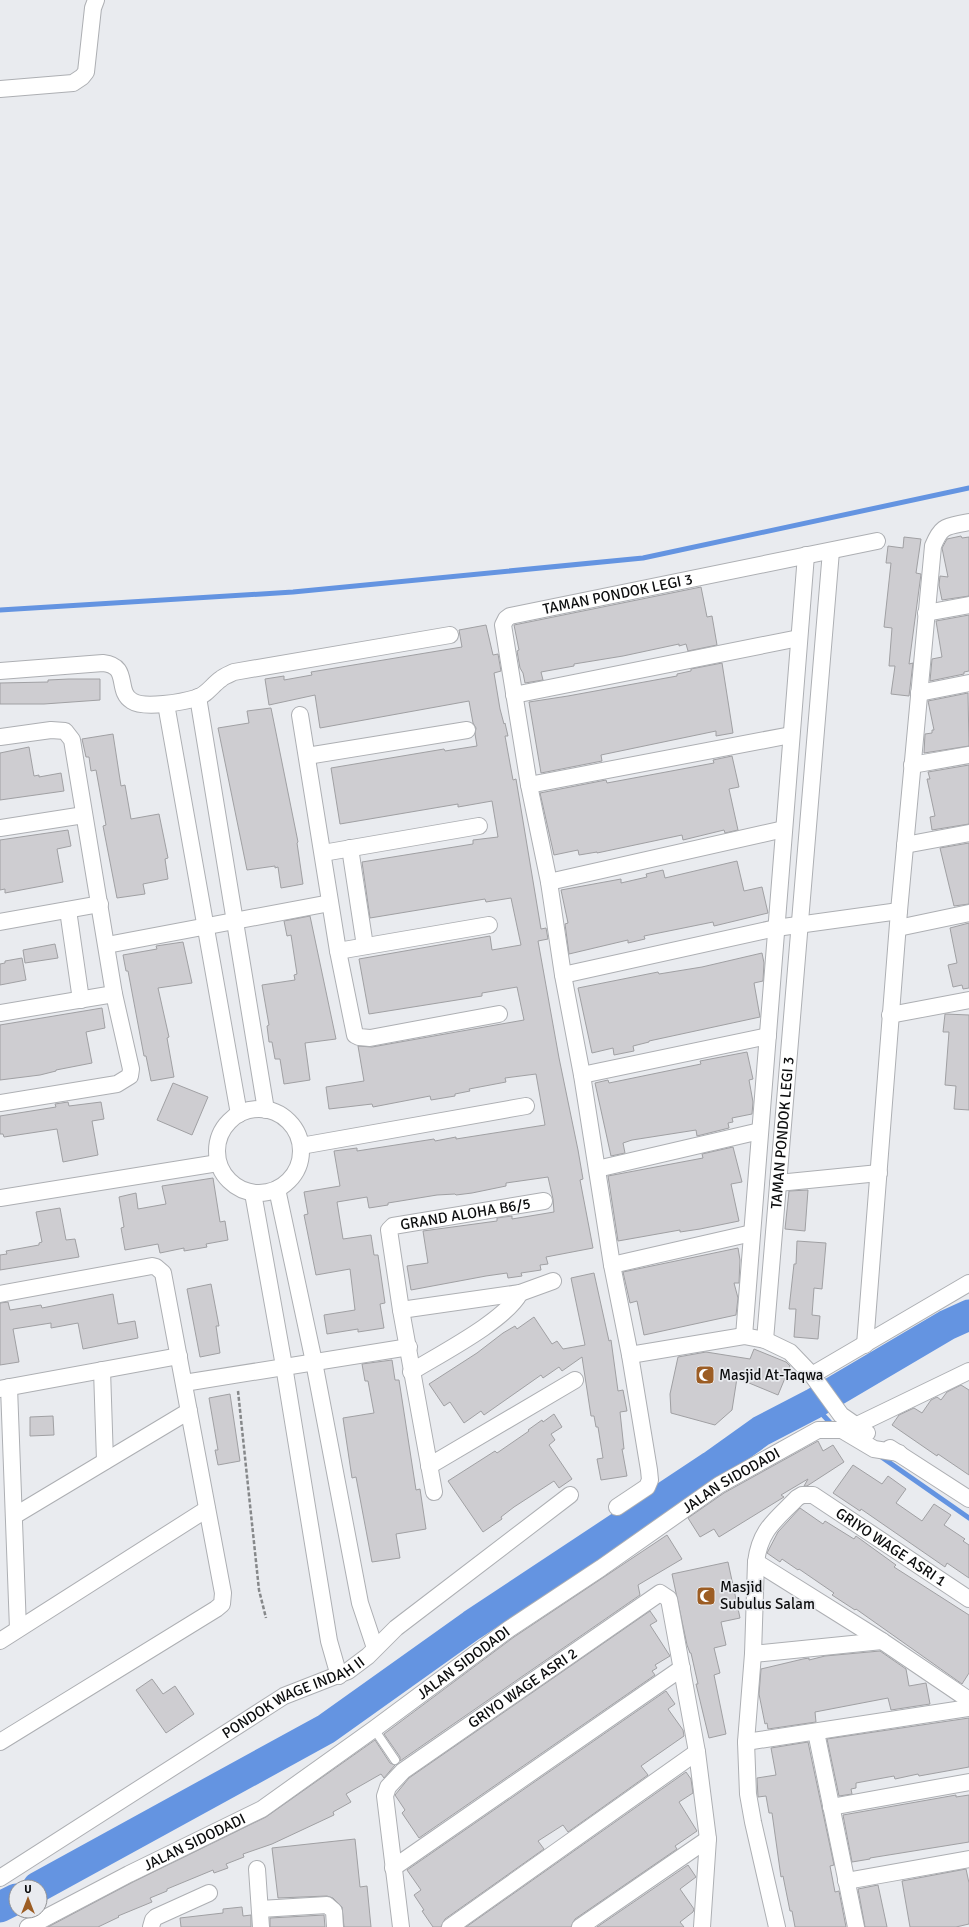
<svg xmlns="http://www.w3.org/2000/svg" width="969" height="1927" font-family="Signika,sans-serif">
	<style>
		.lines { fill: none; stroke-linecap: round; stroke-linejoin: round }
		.stream { stroke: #6494e1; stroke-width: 5 }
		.river { stroke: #6494e1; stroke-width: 31 }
		.building { fill: #cecdd1; stroke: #a0a0a3 }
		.service-casing { stroke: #adafb3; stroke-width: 10 }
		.minor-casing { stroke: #adafb3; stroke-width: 18 }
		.path { stroke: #86888a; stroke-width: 2.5; stroke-dasharray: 4 2; stroke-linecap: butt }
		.service { stroke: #fff; stroke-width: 8 }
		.minor { stroke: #fff; stroke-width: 16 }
		.labels { text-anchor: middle; stroke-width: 3.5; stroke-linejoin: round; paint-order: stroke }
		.street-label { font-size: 15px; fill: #0c0d0e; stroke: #e9ebef }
		.poi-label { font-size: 15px; fill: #0c0d0e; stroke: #e9ebef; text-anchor: start }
	</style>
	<rect width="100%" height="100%" fill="#e9ebef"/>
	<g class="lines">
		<g class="stream">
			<path d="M0,610L293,592L643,558L969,488"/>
			<path d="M813,1404L834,1427"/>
			<path d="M880,1456L969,1518"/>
		</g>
		<g class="river">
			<path d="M38,1887L326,1729L472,1625L712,1466L761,1431L813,1404L947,1325L969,1315"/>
			<path d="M0,1907L16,1899"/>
		</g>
	</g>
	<g class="building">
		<path d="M961,536L962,538L969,537V596L942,600L939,585L940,576L948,577L942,548L947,539Z"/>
		<path d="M904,537L921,539L916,573L921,574L909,664L913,663L909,696L891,694L895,666H889L892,628L884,627L891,563H886L888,546L903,548Z"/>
		<path d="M701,587L707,617L712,616L717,645L688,651L686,644L679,646V644L623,656L574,664V666L541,672L543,680L525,683L523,673L520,668L517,651L519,650L514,625Z"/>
		<path d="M969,615V671L964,672V674L930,681L932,659L942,657L936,621Z"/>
		<path d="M486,625L493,655L498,654L501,671L494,673L500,709L504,724L505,723L508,736H505L513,780L516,779L541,929L546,928L548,939L538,941L559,1058L578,1150L583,1179L580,1180L593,1248L546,1257L548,1264L540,1265L541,1270L521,1273L522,1276L508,1278L507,1273L486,1276L411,1290L407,1266L428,1263L423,1231L497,1221V1218L512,1216V1219L554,1212L553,1199L548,1177L506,1183V1186L472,1193L456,1195L455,1194L437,1195L388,1203V1205L369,1208L367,1197L337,1202L343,1239L371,1235L374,1255H378L385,1303L380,1304L384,1328L358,1332V1329L327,1334L324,1315L355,1310L350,1269L316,1275L304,1215L308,1214L304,1192L340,1186L334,1151L357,1148V1151L434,1139L435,1141L456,1137V1139L545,1125L536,1074L505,1078L506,1082L469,1089L470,1091L455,1094V1096L431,1100L430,1096L373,1107L372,1104L329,1109L326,1087L364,1081L358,1046L372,1047L524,1020L517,987L482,993V996L369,1014L359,959L490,936L492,950L521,945L511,898L486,902L485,899L370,918L362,862L473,844V840L498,837L492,801L458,807V804L340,824L331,768L444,749L445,751L477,746L475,734L476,728L473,723L469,701L320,728L315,695L269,705L265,679L284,676V680L312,675L311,672L462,647L459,630Z"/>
		<path d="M722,663L733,733L716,736V731L601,755L602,761L541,773L529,702L568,696L677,676V674L691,671V669Z"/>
		<path d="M69,679H100V700L44,704H0V683L48,682V680Z"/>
		<path d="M968,693L969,746L924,753L925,734L932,733V730H934L928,701Z"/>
		<path d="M271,708L298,842L297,843L303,884L281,888L278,867L275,868V866L247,870L218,728L249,723L247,711Z"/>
		<path d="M113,734L121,786L125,785L131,819L159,814L168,858L165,859L168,879L143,884L145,894L117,898L103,826L106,825L96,770L91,771L89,757H86L82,739Z"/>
		<path d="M29,747L34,776L39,775V777L61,773L64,791L0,800V753Z"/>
		<path d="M732,756L739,787L729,789L738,830L725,833L724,830L683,840L682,835L597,853V852L579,855L578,850L554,855L540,793L606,780L607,783L666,772L714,763L713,760Z"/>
		<path d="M969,765V824L932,830L930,817L935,816L927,779H930L928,772Z"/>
		<path d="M68,830L71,846L57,849L63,882L5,893V889L0,890V840Z"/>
		<path d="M969,843V904L954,906L940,848Z"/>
		<path d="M737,861L744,891L762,887L768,913L714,926L713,922L644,936L645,939L628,943V940L569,954L565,924L568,923L561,890L621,879V883L647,877L646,874L663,870L665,878Z"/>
		<path d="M310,916L336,1039L305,1043L310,1080L284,1084L280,1059H275L272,1042H269L267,1026L269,1025L262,985L295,980L294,975L297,974L291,935L287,936L284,921Z"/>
		<path d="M969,923V988L963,989L962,985L953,987L948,965L957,963L950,928Z"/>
		<path d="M183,942L192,983L158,988L169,1037L167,1038L174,1077L151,1081L146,1056H144L128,971H126L123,955L157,949L156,946Z"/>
		<path d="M55,944L58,958L25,963L23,950Z"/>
		<path d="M762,953L764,963L763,981L754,983L760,1017L649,1041V1042L633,1046L634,1051L614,1055L613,1048L592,1053L578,988L658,972L659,974L702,967Z"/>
		<path d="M22,958L26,980L0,985V964L5,963V961Z"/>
		<path d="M102,1008L105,1028L86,1032L92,1063L56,1070V1071L40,1075L0,1080V1025Z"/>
		<path d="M945,1014L969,1015V1110L954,1109L956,1086L945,1085L949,1032H943Z"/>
		<path d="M747,1052L753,1079L749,1080L753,1102L752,1114L732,1118L733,1122L728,1123L729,1128L697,1136L696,1130L632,1140L623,1143L625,1153L611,1156L595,1083L608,1080L609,1083L701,1064L700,1061Z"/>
		<path d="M173,1083L208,1097L192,1135L157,1120Z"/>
		<path d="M68,1102L69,1106L101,1102L104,1119L92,1121L98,1155L63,1162L57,1129L4,1137L3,1134H0V1116L56,1107L55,1104Z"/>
		<path d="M733,1147L742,1182L731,1184L739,1221L700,1229L680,1232V1230L618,1241L608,1176L703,1158L702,1154Z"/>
		<path d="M213,1178L220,1222L225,1221L228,1240L206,1244L207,1247L184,1251V1248L160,1253L158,1244L125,1250L121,1228L124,1227L119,1197L136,1193L138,1209L166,1204L162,1186Z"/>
		<path d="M808,1190L805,1231L785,1229L789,1191Z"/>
		<path d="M60,1208L66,1240L75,1239L79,1257L0,1270V1255L7,1254L6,1251L39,1245V1243L42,1242L36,1212Z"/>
		<path d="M797,1241L826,1243L822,1289L814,1288L812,1315L820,1316L818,1339L794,1337L796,1309H789L794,1264H796Z"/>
		<path d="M738,1248L740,1260L739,1283H734L738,1298L736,1315L644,1335L637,1301L630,1303L623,1272Z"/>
		<path d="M594,1273L609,1341L611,1340L618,1391L623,1390L627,1411L620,1412L624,1449H622L627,1476L601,1480L597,1459L603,1458L598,1427H596L594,1416H591L582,1357L562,1371L559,1367L543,1378L541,1375L484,1415L481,1411L464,1423L450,1402L444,1406L429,1384L477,1353L503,1333L515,1326L517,1329L534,1317L552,1344L557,1341L563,1349L585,1345L571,1278Z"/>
		<path d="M211,1284L219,1326H216L220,1353L200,1357L187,1289Z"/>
		<path d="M113,1294L118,1324L135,1321L138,1338L83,1349L78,1323L51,1328V1323L13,1329L19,1362L0,1365V1303L8,1302L10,1310L41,1305L42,1308Z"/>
		<path d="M754,1349L786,1362L790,1366L778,1395L737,1378L732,1410L715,1425L671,1413L670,1394L678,1357L706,1352L750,1359Z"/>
		<path d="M392,1360L395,1380H399L416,1490L420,1489L426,1529L396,1534L400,1558L372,1562L356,1477L352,1478L343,1418L374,1413L368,1381H365L362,1364Z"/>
		<path d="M961,1385L969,1390V1475L938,1454L937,1456L892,1425L899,1415L914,1408L922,1413L931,1400L937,1397L941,1400L947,1392Z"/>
		<path d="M230,1394L240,1461L218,1465L215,1450H218L209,1398Z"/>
		<path d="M554,1414L562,1427L551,1434L555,1440L549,1445L572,1479L559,1488L554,1481L514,1507L501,1517L502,1519L483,1532L448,1481L495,1451L497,1453L529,1431L528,1430L542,1420L543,1422Z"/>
		<path d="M53,1416L54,1435L30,1436V1417Z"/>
		<path d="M818,1441L823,1451L833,1445L844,1462L807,1486H804L808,1479L781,1495L784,1497L719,1537L714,1529L700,1537L688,1518L724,1493Z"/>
		<path d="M853,1465L882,1484L888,1476L906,1489L896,1503L922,1521L934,1504L951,1515L944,1525L965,1539L963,1541L969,1545V1578L947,1563L945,1567L861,1509L860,1511L833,1493Z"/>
		<path d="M800,1508L823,1524L825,1521L854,1539L856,1536L896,1565L894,1567L969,1615V1673L962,1684L856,1609L855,1610L832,1595L834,1593L799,1569L798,1570L782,1559L780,1562L767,1553L778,1532Z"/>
		<path d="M667,1535L682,1559L638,1585L640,1595L400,1761V1757L384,1734L514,1637Z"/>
		<path d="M728,1562L740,1618L721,1622L726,1645L714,1648L720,1673L714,1675L726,1734L709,1738L696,1684H698L691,1653H690L687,1645L672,1574Z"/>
		<path d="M650,1611L657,1621L650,1625L670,1656L655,1665L657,1668L652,1671L655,1675L419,1838L402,1813L405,1810L395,1795L409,1778Z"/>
		<path d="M880,1651L906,1669L909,1686L926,1683L930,1704L891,1710L888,1698L815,1712L816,1722L768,1729L767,1723L765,1724L759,1694L761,1669L803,1659L809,1658V1660L825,1656Z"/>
		<path d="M152,1679L163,1694L175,1686L194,1714L166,1733L136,1690Z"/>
		<path d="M666,1691L675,1704L668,1709L683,1730L684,1736L641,1766L648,1775L568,1832L563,1825L538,1841L544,1849L445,1919L441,1927H433L422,1911L424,1910L414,1895L421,1890L407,1870Z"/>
		<path d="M969,1718V1767L919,1776L918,1774L895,1779L894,1776L856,1783V1788L851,1789L852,1794L839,1796L827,1739Z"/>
		<path d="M375,1740L390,1763L395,1765L384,1778L381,1774L346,1794L351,1802L333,1812L334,1815L272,1844L243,1854L244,1857L226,1864L228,1868L214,1873L213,1870L167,1889V1891L150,1898L152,1902L118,1916L119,1917L98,1927H48L133,1882L266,1817Z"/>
		<path d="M808,1742L834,1865L830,1866L835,1892L839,1891L846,1927H795L792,1911H790L783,1876L781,1877L772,1813H769L766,1796L758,1797L757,1778L776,1775L771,1748Z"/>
		<path d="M686,1772L691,1779L693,1793L679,1802L697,1831L675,1846L677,1849L575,1919L571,1927H466Z"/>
		<path d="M956,1795V1797L969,1795V1842L870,1858V1859L852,1862L843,1815Z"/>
		<path d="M355,1839L360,1887L367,1886L371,1927H344L342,1907L333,1898L327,1896L278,1898L272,1848Z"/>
		<path d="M688,1865L696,1877L680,1889L694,1909L693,1912L680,1922L684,1927H597Z"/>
		<path d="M966,1869L969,1883V1924L956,1927H910L902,1881Z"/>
		<path d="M878,1885L887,1927H865L858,1889Z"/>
		<path d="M242,1907L243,1916L251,1915V1927H181L180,1918L223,1913V1909Z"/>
		<path d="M324,1915L325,1927H270V1918Z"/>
	</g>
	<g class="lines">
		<defs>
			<path id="service" d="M374,1729L395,1760"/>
			<g id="minor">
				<path d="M0,89L73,83L82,77L86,72L93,8L96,0"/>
				<path d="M926,613L969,605"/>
				<path d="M0,671L103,663C131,666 115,691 132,701C144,709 183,702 196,698C207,695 212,685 221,679C224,676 230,674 234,672L450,635"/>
				<path d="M919,693L969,683"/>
				<path d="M514,695L799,638"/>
				<path d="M198,697L266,1110"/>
				<path d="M166,704L239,1114"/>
				<path d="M300,715L338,951L355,1035L359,1037L370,1038L499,1014"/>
				<path d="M0,737L51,730L65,731L72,740L114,994L131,1069L130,1076L117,1084L0,1103"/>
				<path d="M307,756L467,730"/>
				<path d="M912,765L969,755"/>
				<path d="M529,785L791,735"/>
				<path d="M0,828L84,815"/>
				<path d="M905,845L969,833"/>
				<path d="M350,848L365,946"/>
				<path d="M323,853L479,826"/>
				<path d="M549,882L784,829"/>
				<path d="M68,910L81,1000"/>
				<path d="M0,922L100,904"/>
				<path d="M898,928L969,913"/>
				<path d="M107,945L330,903"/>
				<path d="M338,951L489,925"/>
				<path d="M563,975L776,928L899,911"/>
				<path d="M0,1013L114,994"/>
				<path d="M890,1015L969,1000"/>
				<path d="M582,1075L768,1036"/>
				<circle cx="259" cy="1151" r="42"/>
				<path d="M301,1146L526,1106"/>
				<path d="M597,1169L760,1131"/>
				<path d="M778,1183L879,1173"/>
				<path d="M277,1189L314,1362L360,1603L375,1648"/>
				<path d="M253,1193L284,1366L329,1641L339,1676"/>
				<path d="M0,1198L218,1163"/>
				<path d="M612,1265L752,1233"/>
				<path d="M0,1294L152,1266L156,1267L163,1273L223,1593L222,1604L216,1609L0,1742"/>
				<path d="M401,1310L520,1293L553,1281"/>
				<path d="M744,1336L806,555"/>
				<path id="s1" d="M765,1340L831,551"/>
				<path d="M865,1345L899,911L933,546C942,524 947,527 969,522"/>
				<path d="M630,1355L744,1336L765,1340L790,1352L812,1375L841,1415L867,1433"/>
				<path d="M102,1370L105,1461"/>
				<path d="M411,1372C440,1354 505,1321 520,1293"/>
				<path d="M812,1375L969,1283"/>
				<path d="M184,1383L409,1347"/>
				<path d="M9,1387L18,1629"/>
				<path d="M0,1389L179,1356"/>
				<path d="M855,1426L969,1371"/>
				<path d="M890,1448L969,1499"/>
				<path d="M429,1466L575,1380"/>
				<path id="s2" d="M434,1492L401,1310L389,1230L393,1226L544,1201"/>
				<path id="s3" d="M617,1507L647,1487L650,1480L649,1470L630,1355L612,1265L582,1075L563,975L549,882L529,785L503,625L506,619L510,616L877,541"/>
				<path d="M14,1516L189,1411"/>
				<path d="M756,1562L882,1641L969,1700"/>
				<path d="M0,1641L207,1509"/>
				<path d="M753,1654L882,1641"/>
				<path d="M816,1732L856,1927"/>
				<path d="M746,1742L969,1708"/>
				<path d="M831,1807L969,1782"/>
				<path d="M393,1868L682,1668"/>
				<path d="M257,1869L261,1927"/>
				<path id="s4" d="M0,1878L284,1696L348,1671L368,1656L396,1628L570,1495"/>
				<path d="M846,1881L969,1859"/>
				<path d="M260,1909L327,1905L334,1911L335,1927"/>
				<path id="s5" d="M28,1927L129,1874L262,1809L374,1729L509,1629L601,1568L719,1485L818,1430H842L874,1449L899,1453"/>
				<path d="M151,1927L153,1920L156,1917L209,1893"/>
				<path id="s6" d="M401,1927L385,1796L388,1787L403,1771L660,1593L669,1599L697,1752L708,1839L702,1927"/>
				<path d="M450,1927L697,1752"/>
				<path d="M580,1927L708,1839"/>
				<path id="s7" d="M777,1927L753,1822L748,1794L746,1742L753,1654L756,1562C760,1529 776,1520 797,1498L802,1495H813L969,1599"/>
			</g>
		</defs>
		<use href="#service" class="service-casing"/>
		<use href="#minor" class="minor-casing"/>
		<path class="path" d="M238,1391L259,1590L266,1618"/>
		<use href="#service" class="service"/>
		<use href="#minor" class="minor"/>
	</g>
	<defs>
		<symbol id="mosque-square" viewBox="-11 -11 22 22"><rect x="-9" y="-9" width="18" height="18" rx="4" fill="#9c5d24" stroke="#e9ebef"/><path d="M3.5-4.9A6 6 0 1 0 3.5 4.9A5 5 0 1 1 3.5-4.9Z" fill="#fff"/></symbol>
	</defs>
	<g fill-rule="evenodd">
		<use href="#mosque-square" x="694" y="1364" width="22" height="22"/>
		<use href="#mosque-square" x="695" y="1585" width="22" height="22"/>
	</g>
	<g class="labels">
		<g class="street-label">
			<text dy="5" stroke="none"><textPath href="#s3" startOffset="1033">TAMAN PONDOK LEGI 3</textPath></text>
			<text dy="5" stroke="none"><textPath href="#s1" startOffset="208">TAMAN PONDOK LEGI 3</textPath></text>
			<text dy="5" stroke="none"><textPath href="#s2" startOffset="345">GRAND ALOHA B6/5</textPath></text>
			<text dy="5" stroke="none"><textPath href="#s5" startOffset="835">JALAN SIDODADI</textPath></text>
			<text dy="5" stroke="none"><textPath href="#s7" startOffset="557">GRIYO WAGE ASRI 1</textPath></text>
			<text dy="5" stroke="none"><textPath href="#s5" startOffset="511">JALAN SIDODADI</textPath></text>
			<text dy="5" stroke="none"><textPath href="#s6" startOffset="309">GRIYO WAGE ASRI 2</textPath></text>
			<text dy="5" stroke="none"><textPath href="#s4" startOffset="345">PONDOK WAGE INDAH II</textPath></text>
			<text dy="5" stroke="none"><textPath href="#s5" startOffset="187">JALAN SIDODADI</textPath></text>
		</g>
		<g class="poi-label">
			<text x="719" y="1380">Masjid At-Taqwa</text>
			<text x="720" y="1592">Masjid<tspan x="720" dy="17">Subulus Salam</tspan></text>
		</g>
	</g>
	<g transform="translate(28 1899)"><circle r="19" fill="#e9ebef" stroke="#919295"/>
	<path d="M0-3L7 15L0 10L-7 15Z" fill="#9c5d24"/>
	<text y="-6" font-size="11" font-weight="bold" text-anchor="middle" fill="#0c0d0e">U</text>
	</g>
</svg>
